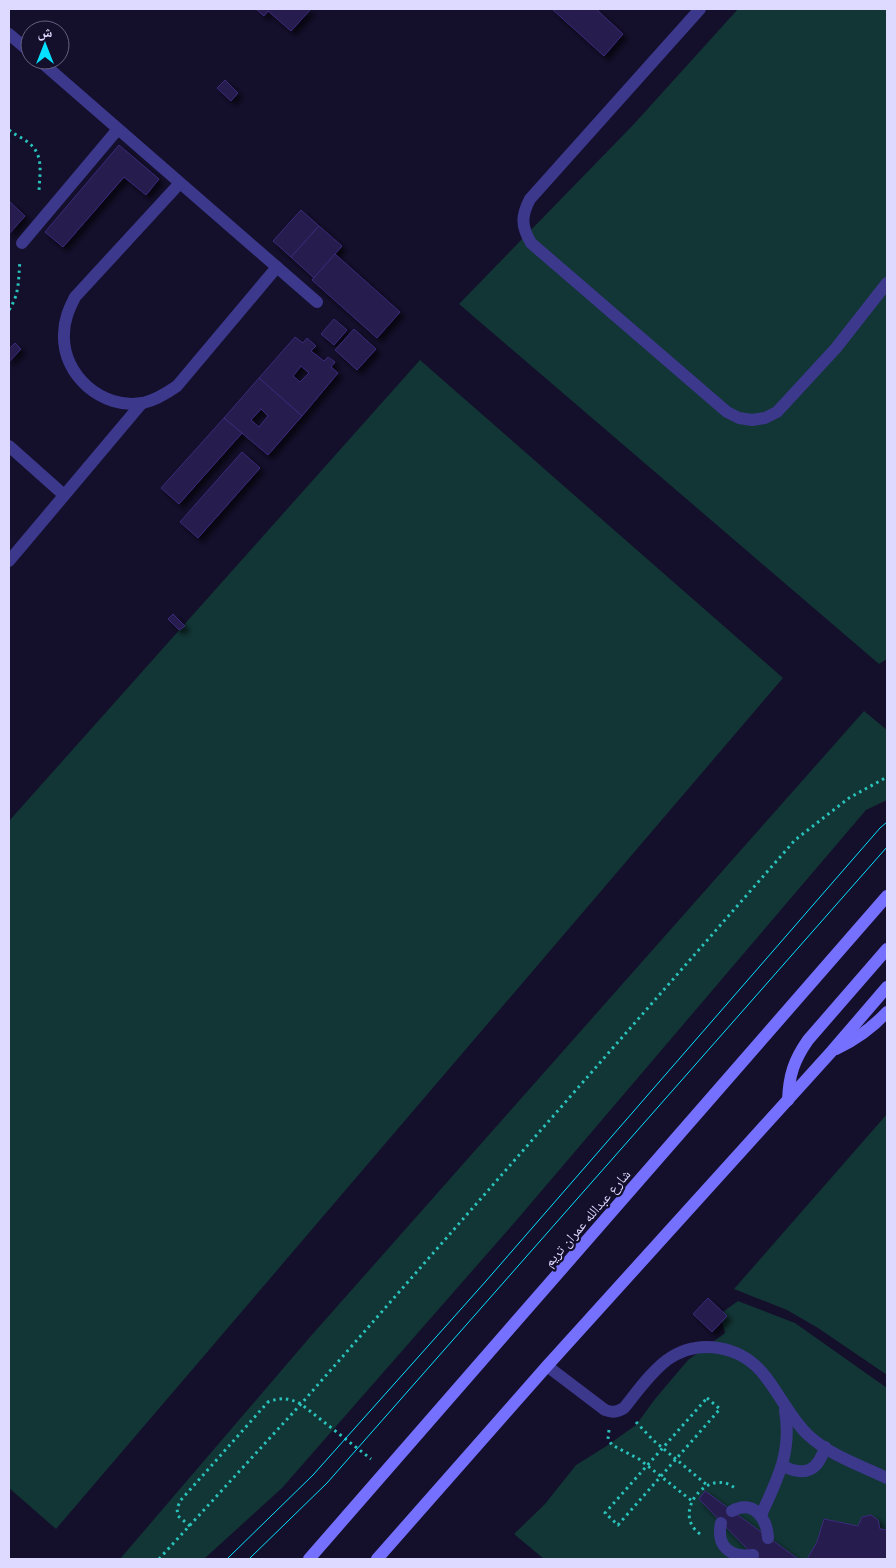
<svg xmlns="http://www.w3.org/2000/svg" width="896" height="1568" font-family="'Public Sans','Noto Naskh Arabic',sans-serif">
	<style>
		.green { fill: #123535 }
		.building { fill: #251a4d; stroke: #3c2b7a; fill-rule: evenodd; filter: url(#shadow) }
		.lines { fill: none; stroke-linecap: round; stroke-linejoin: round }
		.path { stroke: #29c3bc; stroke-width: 3; stroke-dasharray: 2.5 4; stroke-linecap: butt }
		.lane { stroke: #3c388c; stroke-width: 12 }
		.secondary { stroke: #7670ff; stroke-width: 12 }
		.tram { stroke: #05e2ff; stroke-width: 1 }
		.labels { text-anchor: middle; stroke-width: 4.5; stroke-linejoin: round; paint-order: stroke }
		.street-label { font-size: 14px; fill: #ded9ff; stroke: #140f2b }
	</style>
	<defs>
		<filter id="shadow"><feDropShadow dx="4.5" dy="4.5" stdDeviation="2.5" flood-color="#0009"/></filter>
	</defs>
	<rect width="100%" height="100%" fill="#140f2b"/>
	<g class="green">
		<path d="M738,9H887V659L879,664L459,304L634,124Z"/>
		<path d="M420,360L783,678L56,1529L9,1488V821Z"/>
		<path d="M864,711L887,730V800L866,810L515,1222L282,1488L204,1559H120L310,1337Z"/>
		<path d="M887,1114V1375L818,1328L787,1310L734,1289Z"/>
		<path d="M738,1301L795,1323L887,1388V1559H544L514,1534L545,1504L576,1465L605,1447L636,1425L655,1399L688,1360L725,1333L720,1314Z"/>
	</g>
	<g class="building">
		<path d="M256,9H311L291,31L268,11L264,16Z"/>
		<path d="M552,9H596L623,34L604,56Z"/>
		<path d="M225,80L238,93L231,101L217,88Z"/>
		<path d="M119,145L159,179L146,195L124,177L63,247L45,232Z"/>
		<path d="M9,201L25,216L9,234Z"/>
		<path d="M301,210L319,226L291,257L273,241Z"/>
		<path d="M319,226L342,246L314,278L291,257Z"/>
		<path d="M335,254L400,312L377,338L312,280Z"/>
		<path d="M334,319L347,330L334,345L321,334Z"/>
		<path d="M354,329L376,349L357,370L335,350Z"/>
		<path d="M295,337L303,343L307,338L316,346L311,351L324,361L328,357L335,362L331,367L338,373L302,416L259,378ZM301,366L309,373L300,382L293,376Z"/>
		<path d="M15,343L21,349L9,362V349Z"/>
		<path d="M259,378L302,416L268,455L224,418ZM261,409L268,416L259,427L251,420Z"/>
		<path d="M224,418L242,433L179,504L161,488Z"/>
		<path d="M242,452L260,468L198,538L180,522Z"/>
		<path d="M173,614L185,626L179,630L168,619Z"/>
		<path d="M708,1298L727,1316L712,1332L693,1314Z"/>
		<path d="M705,1491L798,1559H757L699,1499Z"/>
		<path d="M871,1515L878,1520L880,1529L887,1530V1559H807L817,1542L824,1519L858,1526L862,1517Z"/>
	</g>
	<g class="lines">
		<g class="path">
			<path d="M9,130C15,135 23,138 29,143C45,156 39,175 39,193"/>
			<path d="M9,310C20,293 18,280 20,261"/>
			<path d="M707,1398L720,1409L618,1525L605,1513Z"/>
			<path d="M636,1422L653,1440L707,1485"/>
			<path d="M609,1430L608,1439L612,1445L639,1459L692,1501"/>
			<path d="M190,1526L178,1516L177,1509L180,1501L268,1402C281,1397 289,1398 301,1404L371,1459"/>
			<path d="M700,1534C670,1513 709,1465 736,1489"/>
			<path d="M159,1559L301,1404L795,840L849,798L887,777"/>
		</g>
		<g class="lane">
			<path d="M700,9L530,199C521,216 521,226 531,243L727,412L739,418L752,420L765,418L777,412L836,348L887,283"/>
			<path d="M9,34L30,52"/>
			<path d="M39,60L317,302"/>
			<path d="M180,183L75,297C69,309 64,320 64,334C62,375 102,410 143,403C156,400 167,393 177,386L277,267"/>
			<path d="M22,243L118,129"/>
			<path d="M9,446L64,495"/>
			<path d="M9,561L142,403"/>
			<path d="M547,1366L605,1410C613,1413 617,1412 624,1408C637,1392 650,1373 667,1360C699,1337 742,1346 765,1376C780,1395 790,1417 807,1434C829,1455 860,1465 887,1478"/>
			<path d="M783,1466C805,1477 818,1471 825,1447"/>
			<path d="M732,1511C753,1499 767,1518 768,1538"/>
			<path d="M761,1515C778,1478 792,1452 785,1410"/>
			<path d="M721,1523C716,1546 730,1558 753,1555"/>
		</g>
		<g class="secondary">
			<path d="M836,1049C856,1040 872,1028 887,1012"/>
			<path d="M788,1100C789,1075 794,1060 808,1040L887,949"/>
			<path d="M309,1559L887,896"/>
			<path d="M377,1559L547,1366L832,1051L887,987"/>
		</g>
		<g class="tram">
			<path d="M227,1559L313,1475L486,1281L880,828L887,822"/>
			<path d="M249,1559L327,1483L887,847"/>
		</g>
	</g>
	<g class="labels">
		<g class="street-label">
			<text transform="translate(587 1218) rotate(-49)" y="5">شارع عبدالله عمران تريم</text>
		</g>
	</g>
	<rect width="896" height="1568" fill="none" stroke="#ded9ff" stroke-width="20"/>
	<g transform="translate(45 45)"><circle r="24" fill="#140f2b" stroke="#656080"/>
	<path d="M0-4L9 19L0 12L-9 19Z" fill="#05e2ff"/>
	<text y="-8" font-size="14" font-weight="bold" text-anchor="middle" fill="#ded9ff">ش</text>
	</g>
</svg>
